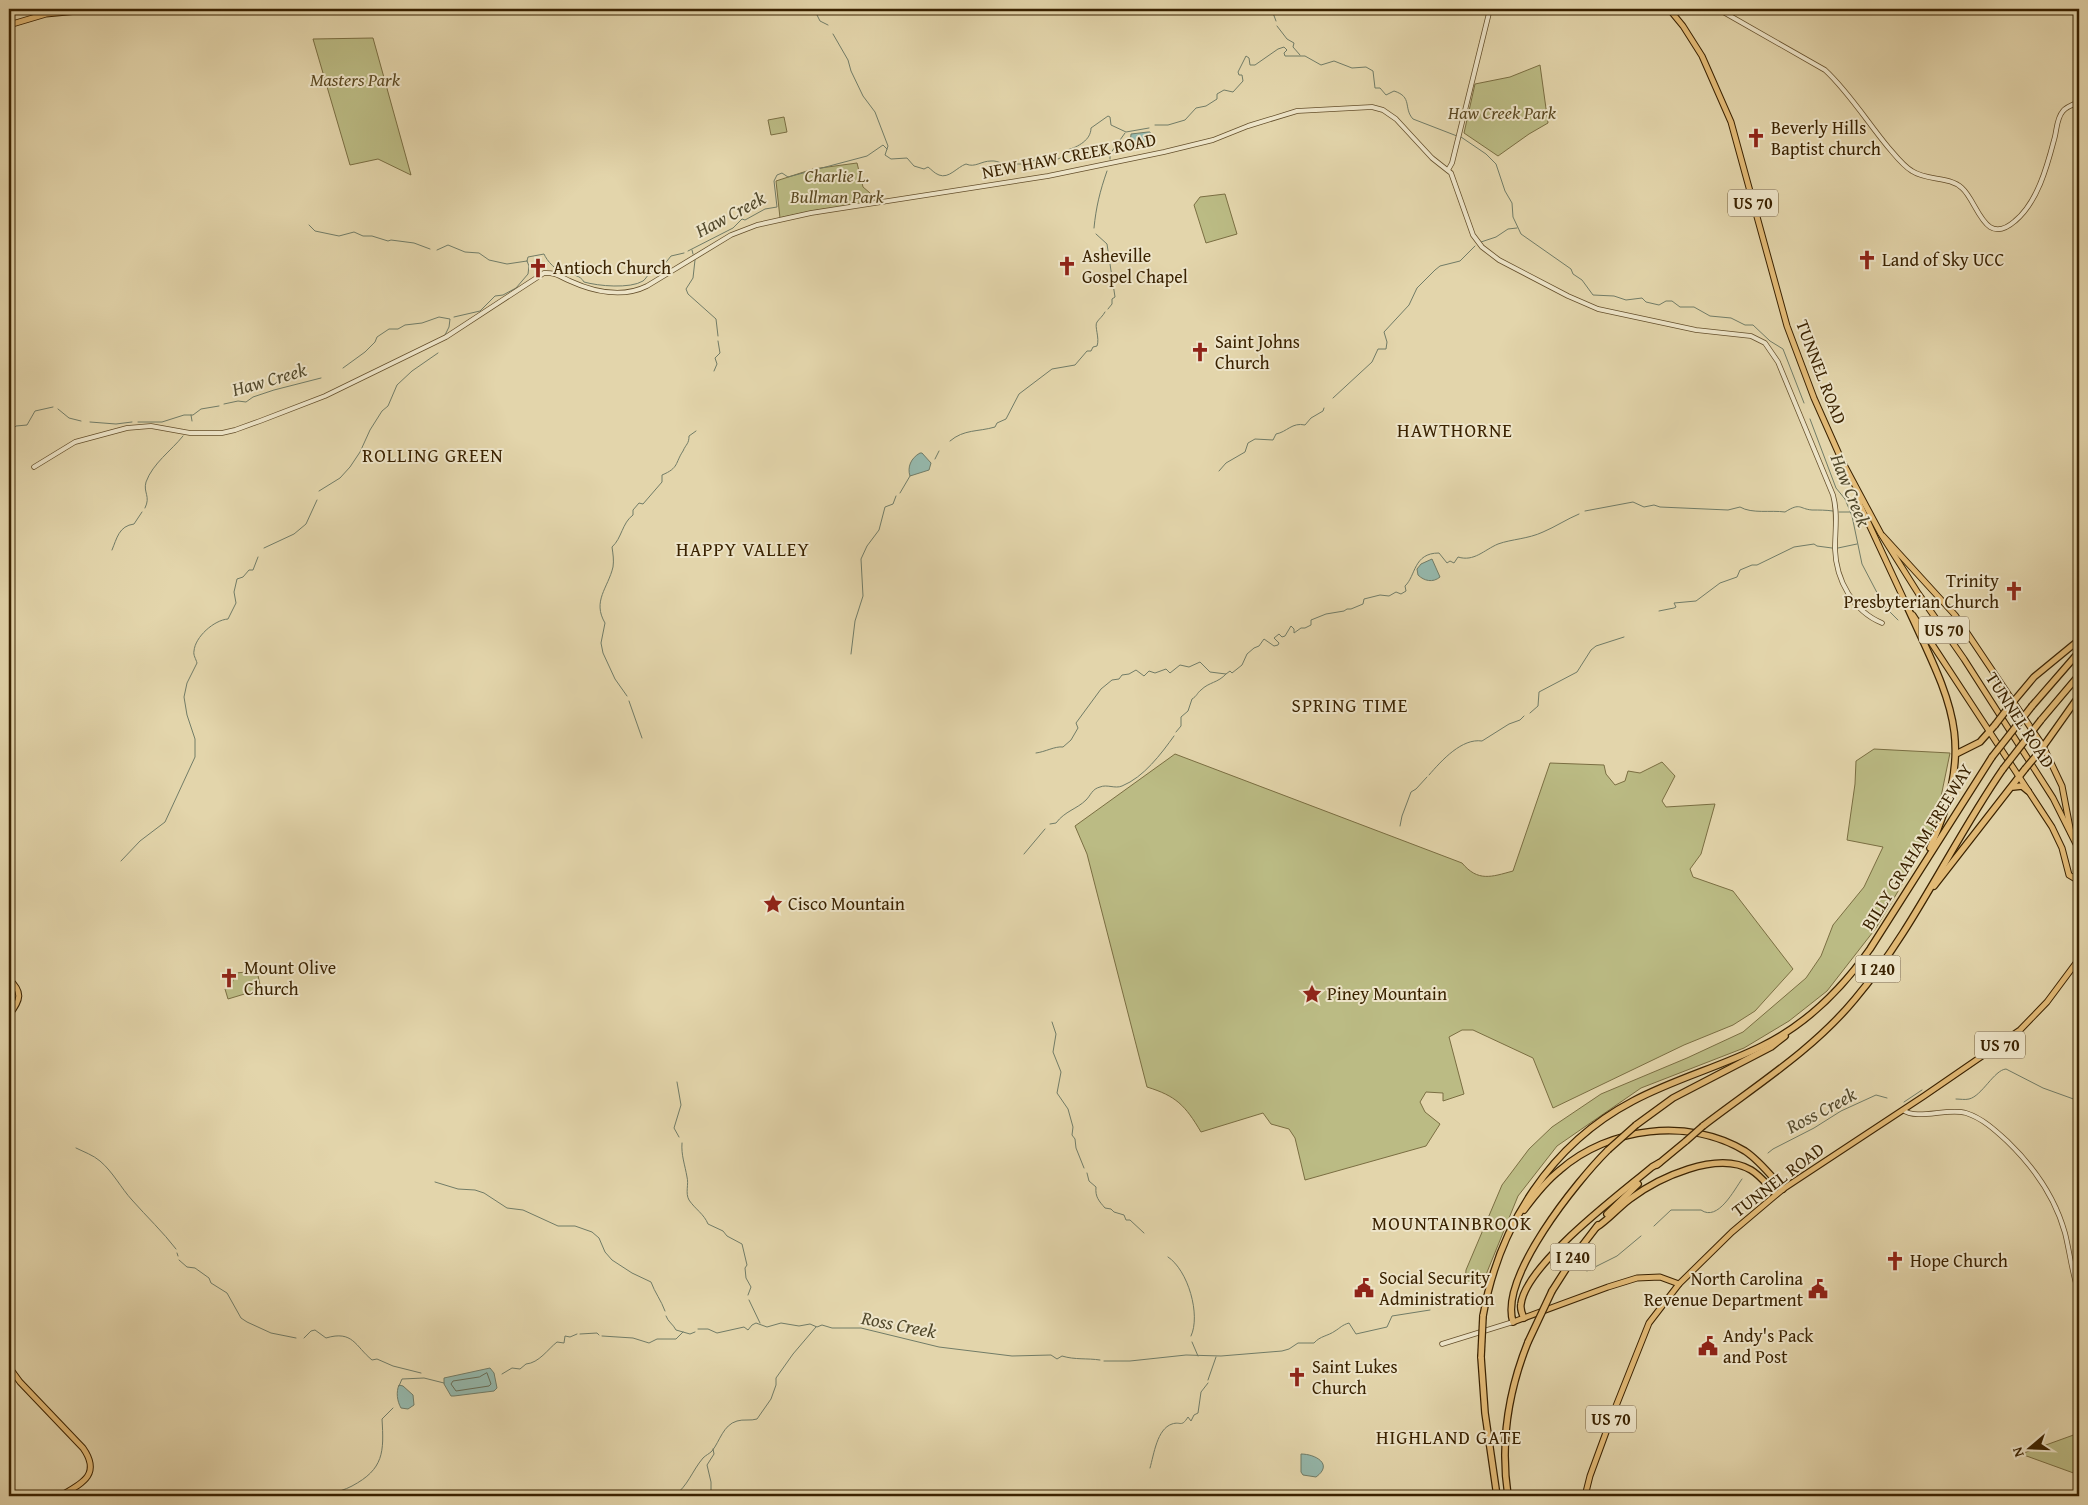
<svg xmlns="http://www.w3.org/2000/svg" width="2088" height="1505" font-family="'Gentium Book Plus',serif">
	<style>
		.green { fill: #bbbb84; stroke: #7a6e42 }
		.water { fill: #95b8ac; stroke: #717c67 }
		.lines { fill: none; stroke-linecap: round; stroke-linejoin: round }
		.shore { stroke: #686d56; stroke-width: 1 }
		.stream { stroke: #717c67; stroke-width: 1 }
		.minor-casing { stroke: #644f2b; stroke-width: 5.5 }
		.major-casing { stroke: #3a2200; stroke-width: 7 }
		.highway-casing { stroke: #3a2200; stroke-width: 8 }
		.minor { stroke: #ede4c8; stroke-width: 4 }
		.major { stroke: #e2ba76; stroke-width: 5 }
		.highway { stroke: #e2ba76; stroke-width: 5.5 }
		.highway-bridge-casing { stroke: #3a2200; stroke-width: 8; stroke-linecap: butt }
		.highway-bridge { stroke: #e2ba76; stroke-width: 5.5 }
		.labels { text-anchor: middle; stroke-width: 4; stroke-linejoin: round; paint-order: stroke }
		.shield { fill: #ede4c8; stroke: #705c3c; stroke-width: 1 }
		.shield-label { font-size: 16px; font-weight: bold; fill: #3a2200 }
		.park-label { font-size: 18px; font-style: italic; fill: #5a4821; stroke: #ede4c8 }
		.poi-label { font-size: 18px; fill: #3a2200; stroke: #ede4c8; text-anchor: start }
		.street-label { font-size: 18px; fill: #3a2200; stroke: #ede4c8 }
		.water-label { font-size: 19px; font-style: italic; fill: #51482b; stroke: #ede4c8 }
		.neighbourhood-label { font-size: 19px; letter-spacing: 1px; fill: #3a2200; stroke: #ede4c8 }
	</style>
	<rect width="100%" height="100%" fill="#e3d5ab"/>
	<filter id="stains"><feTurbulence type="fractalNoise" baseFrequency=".004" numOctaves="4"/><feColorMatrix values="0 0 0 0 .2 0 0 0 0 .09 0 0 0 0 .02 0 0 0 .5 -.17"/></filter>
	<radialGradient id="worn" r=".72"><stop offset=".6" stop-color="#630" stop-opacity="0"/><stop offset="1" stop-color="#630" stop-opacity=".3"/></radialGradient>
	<g class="green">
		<path d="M373,38L411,175L378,159L350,165L313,39Z"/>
		<path d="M1540,65L1548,123L1529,134L1498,156L1464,133L1475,84L1510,77Z"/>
		<path d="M784,117L787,132L771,135L768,120Z"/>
		<path d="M857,163L863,187L877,199V201L812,211L780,218L776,181L813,169Z"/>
		<path d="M1225,194L1237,234L1206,243L1194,205L1200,197Z"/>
		<path d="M1874,749L1950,753L1936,821L1921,853L1876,928L1827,991L1789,1021L1744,1048L1641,1088L1557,1146L1518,1196L1483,1282L1465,1284L1466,1270L1502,1185L1529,1149L1552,1127L1601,1094L1687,1058L1743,1032L1806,978L1821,956L1833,925L1864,887L1883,847L1847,840L1855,784L1856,761Z"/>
		<path d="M1175,754L1462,863C1478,882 1491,877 1513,871L1550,763L1604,765L1606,774L1615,785L1625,781L1628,771L1640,773L1662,762L1675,776L1662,801L1666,807L1715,804L1701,854L1690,869L1693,877L1733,891L1793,969L1755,1011L1733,1025L1684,1045L1553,1108L1533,1058L1473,1030H1462L1449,1037L1464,1094L1443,1101V1093L1426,1092L1420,1102L1425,1112L1440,1124L1426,1146L1305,1180L1295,1138L1289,1129L1271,1124L1263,1113L1201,1132C1185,1105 1176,1096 1147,1087L1087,854L1075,826Z"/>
		<path d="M257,971L261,989L228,999L225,989L230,988L236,973Z"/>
		<path d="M2079,1433V1475L2021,1454Z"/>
	</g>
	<g class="water">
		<path d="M1148,132H1150L1152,137L1142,148H1133L1130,146L1131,134Z"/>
		<path d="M920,453H922L931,463L929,470L910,476C907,467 911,458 920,453Z"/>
		<path d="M1432,559L1440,577C1433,583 1424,581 1418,575L1417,569L1421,564Z"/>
		<path d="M490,1368L494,1373L497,1388L494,1391L454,1396H451L444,1384V1378Z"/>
		<path d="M399,1385L403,1386L413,1395L414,1405L408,1409L401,1408C397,1401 396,1392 399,1385Z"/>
		<path d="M1301,1454C1315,1454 1334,1464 1316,1477L1303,1475L1301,1472Z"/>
	</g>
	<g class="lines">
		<path class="shore" d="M487,1373L491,1384L489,1386L456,1391L451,1384L453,1381L479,1377Z"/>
		<g class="stream">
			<path d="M814,9L820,21L828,25"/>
			<path d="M1268,9L1273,13L1276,21"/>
			<path d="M1277,26L1287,39L1294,43L1293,47L1300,55"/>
			<path d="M833,34L848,60L851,71L863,96L875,112L888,146L885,155L891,159L907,158L914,166L924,169L928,167C932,170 934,173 939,175C949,179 957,167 966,164C975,168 981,161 991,161C999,160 1006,167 1015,167L1017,164H1024L1044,157L1058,159L1062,157L1067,150C1078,147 1091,140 1091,128L1108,116L1110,117L1111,125L1126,132L1149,128"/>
			<path d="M1155,125H1168L1185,120L1196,108L1206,106L1217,99V94L1224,90L1233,92L1243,81L1242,75H1239L1238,72L1246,56L1249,58L1250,65H1255L1278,49L1284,47L1287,50L1284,53L1285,56H1305L1321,65L1334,61L1352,68L1366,67L1373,71L1375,88H1380L1386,95L1394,91C1413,97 1403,108 1413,119L1457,136"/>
			<path d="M1461,137L1486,154L1496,164L1505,191L1512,203L1513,217L1521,234L1571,269L1573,274L1582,280L1593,295L1614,296L1626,300L1642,298L1646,302L1659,305L1666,301H1672L1680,307H1694L1710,316L1731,318L1745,325H1753L1770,341L1783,349L1804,403"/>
			<path d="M1110,159V154L1125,133"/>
			<path d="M309,225L315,231L339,236L354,232L363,236H372L388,241L391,240L414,243L430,249"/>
			<path d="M1094,228C1096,207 1100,191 1107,171"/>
			<path d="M1096,234L1107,244L1115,297L1112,299V304L1108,309"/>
			<path d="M1481,242L1496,237L1508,229L1517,228"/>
			<path d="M437,250L448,245L465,252L479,253L489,260L507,264L527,261"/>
			<path d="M692,250L693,254"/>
			<path d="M688,251L733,228L742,219L745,220L765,209L777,207L774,181L777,175L782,173L788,177L867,156L883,145L887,149"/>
			<path d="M695,260L693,278L686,289L688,294L716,319L718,336"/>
			<path d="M527,261L528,257L544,254C547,261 556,271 565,273C573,275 580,275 584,282C598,286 630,289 643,281C646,279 648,274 651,272C654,271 657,272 659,271L671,256L684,253"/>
			<path d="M454,317L480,311L495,296L503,295L516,288L528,274L529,266L527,261"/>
			<path d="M343,368L365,352L375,342L377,337L389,329H398L405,325L422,323L439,317L450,319L449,327L445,335"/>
			<path d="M714,371L717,364L715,358L720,353L718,341"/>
			<path d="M1333,398L1372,362L1378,349H1386L1387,342L1384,332L1409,305L1417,288L1435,270L1440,266L1460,261L1475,246"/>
			<path d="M224,404L238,401L246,402L253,397L274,390L321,378"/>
			<path d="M58,409L69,418L81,421"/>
			<path d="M191,415L192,421"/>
			<path d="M1810,419L1836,488L1845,499L1852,516L1862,564L1884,606L1898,620"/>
			<path d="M90,422L116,424L132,422"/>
			<path d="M138,422H162L184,415H193L201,409L219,406"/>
			<path d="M9,433L16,426L27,425L35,411L53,407"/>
			<path d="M950,441C964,429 978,432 995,427L997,423L1006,419L1019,394L1052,369L1075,365L1087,351H1091L1093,347L1097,346C1100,338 1094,326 1097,322C1099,319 1103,316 1105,312"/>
			<path d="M935,459L939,451"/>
			<path d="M1219,471L1226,463L1245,452L1248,443L1255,439L1273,440L1276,434C1287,432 1292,422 1305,425L1311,418L1323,411L1324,408"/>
			<path d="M319,491L340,478L350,467L360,452L370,430L382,411L388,406L397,385L412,371L438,353"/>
			<path d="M900,493L910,476"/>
			<path d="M145,508C151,496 143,493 146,482C153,463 171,451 183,436"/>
			<path d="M1585,511L1633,502L1644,507L1654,505L1660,507L1728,510L1740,507C1752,514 1771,510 1785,512C1801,502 1799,509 1812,510C1819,510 1826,510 1833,511"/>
			<path d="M1839,512H1850"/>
			<path d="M264,548L294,534L306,524L317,500"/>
			<path d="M1838,548L1857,544"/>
			<path d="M112,550C117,538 119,526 134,524L142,512"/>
			<path d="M1659,611L1674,608L1676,607L1674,603L1696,601L1720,583L1737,577L1740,570L1752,565H1757L1794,547L1814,544L1817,546L1832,548"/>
			<path d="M851,654L855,621L863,596L861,559L867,546L879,530L885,507L893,504L896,496"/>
			<path d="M627,696L615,679L603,653L601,643L605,623C592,601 608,588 613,567C614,560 613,554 612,547C622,538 622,523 633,515V510L639,503L643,504L662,482V475C679,468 675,463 683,451C686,444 689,444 689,436L696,431"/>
			<path d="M629,701L642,738"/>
			<path d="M1530,713L1538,706L1539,692L1577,672L1591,650L1596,646L1624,637"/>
			<path d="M1176,732L1181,726V717L1188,711L1192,699C1197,696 1197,693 1201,690C1209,682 1218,683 1226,674"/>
			<path d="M1036,753C1045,752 1055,746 1063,747L1071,740L1078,728L1076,723L1101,689L1112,680L1119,679L1122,675L1129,674L1136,670L1144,676L1149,671L1155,673L1166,669L1170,673L1180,665L1189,667L1200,662L1210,672L1226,674L1230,671L1232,673L1242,665L1247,654L1254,648L1259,646L1264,639L1274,646L1278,645L1279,643L1274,638L1279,634L1282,637L1285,636L1291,626L1294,629V633L1301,628H1305L1311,625V620L1326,614L1344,611L1347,609H1351L1363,604L1364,599L1380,595L1389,596L1396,592L1401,594L1406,591L1405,586C1416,576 1413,553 1439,553L1447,563L1450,561L1454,563L1458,557C1474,562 1484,550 1498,544C1512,539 1528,539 1543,532C1555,527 1567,519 1579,514"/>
			<path d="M1429,775C1442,760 1462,738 1482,741L1509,724L1520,720L1524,716"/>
			<path d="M1050,824L1056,823C1065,811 1077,809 1086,800C1091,795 1092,789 1100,787C1107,784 1115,789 1122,786C1144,777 1161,754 1174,736"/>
			<path d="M1400,826L1402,816L1411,792L1416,789L1427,777"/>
			<path d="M1024,854L1045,829"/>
			<path d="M121,861L140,841L165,822L195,757V739L187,715L184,697L187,683L197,663C196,659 193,655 194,651C195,637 214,620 228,619L236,603L234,592L237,579L243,577L249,570H253L258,557"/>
			<path d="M1052,1022L1056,1034L1053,1052L1061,1072L1057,1093L1068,1109L1073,1127L1072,1135L1075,1139L1076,1148L1084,1168"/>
			<path d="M677,1082L681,1105L674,1128L679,1137"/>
			<path d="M1956,1099C1960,1099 1965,1100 1969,1099C1982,1096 1994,1070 2006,1069L2043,1088L2079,1101"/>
			<path d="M1904,1102L1922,1090"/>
			<path d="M682,1143C681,1155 685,1165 687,1177C689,1184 685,1193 689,1200C695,1209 704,1214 708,1224L723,1231L727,1236L742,1244L747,1265L745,1268L746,1278L751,1287L748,1295"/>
			<path d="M76,1148C84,1152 93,1155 100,1161C113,1172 121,1188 132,1200C147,1217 163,1232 176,1249"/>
			<path d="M1768,1153L1773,1149L1814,1128L1841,1111L1876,1095L1887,1098"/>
			<path d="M1087,1173L1089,1181L1096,1187C1095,1197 1099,1201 1105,1208L1111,1209L1114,1212L1124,1215L1126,1220H1130L1144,1233"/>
			<path d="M435,1182L458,1189L475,1190L484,1193L507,1208L523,1210L558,1226H575L592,1232L599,1238L605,1252L612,1260L632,1273L651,1282C655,1293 661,1300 665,1311"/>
			<path d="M1654,1226L1671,1210H1701C1718,1222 1734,1190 1742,1179"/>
			<path d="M177,1253L178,1256"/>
			<path d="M1168,1257C1188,1270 1201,1315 1191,1336"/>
			<path d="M179,1260L187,1267L195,1268L209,1278L211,1283L227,1293L241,1318L247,1322L271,1333L296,1338"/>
			<path d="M1587,1271L1617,1256L1641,1236"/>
			<path d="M749,1300L760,1323"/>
			<path d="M666,1316C668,1322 673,1324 676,1330L690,1334L695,1332"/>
			<path d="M698,1329H708L717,1333L744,1327L748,1330L752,1325L756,1323L767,1327L781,1323L799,1326L810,1324L817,1327L822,1325L832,1328H861L939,1347L1012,1356L1051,1355L1057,1359L1062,1356C1075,1360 1087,1358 1100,1360"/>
			<path d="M580,1334L597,1333L599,1335"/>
			<path d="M602,1336L633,1338L649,1343L657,1339H676L683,1332"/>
			<path d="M304,1338L311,1331L315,1330L326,1338C353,1330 355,1346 372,1360L377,1359L393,1366L421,1373"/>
			<path d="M1192,1342L1198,1356"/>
			<path d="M1104,1361H1130L1186,1355L1221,1356L1282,1351L1289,1349L1298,1343H1314C1320,1336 1328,1336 1335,1331C1340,1328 1342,1325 1349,1323L1356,1334L1387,1327L1392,1316L1430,1310"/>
			<path d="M502,1374L512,1368L520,1369L526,1364C539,1363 548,1349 557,1342L564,1343L565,1336L570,1337L577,1334"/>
			<path d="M1208,1380L1216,1357"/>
			<path d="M399,1386L402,1379L424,1378L444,1383"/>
			<path d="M1150,1468C1154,1454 1157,1429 1172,1424C1181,1421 1181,1428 1188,1417L1191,1421L1194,1415L1198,1413L1201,1392L1208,1383"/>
			<path d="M330,1496C337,1491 345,1490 352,1486C384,1469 384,1452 382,1419L393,1408"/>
			<path d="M674,1496C688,1486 692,1471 703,1458C706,1455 709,1454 712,1451C720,1441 723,1425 737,1421C743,1419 751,1421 757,1419L771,1399L776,1385V1378L793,1354L816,1327"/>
			<path d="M711,1496V1482L707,1465L714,1454L713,1449"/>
		</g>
		<defs>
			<g id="minor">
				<path d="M1718,9L1825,70C1848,91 1868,123 1888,147C1895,155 1903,166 1912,171C1927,181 1949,176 1962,188C1978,202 1984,248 2015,221C2037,203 2047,167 2054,140C2057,131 2056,119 2063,111C2066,107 2074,104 2079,102"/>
				<path d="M1448,170L1452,163L1490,9"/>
				<path d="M34,467L75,442L127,428L151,426L190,433H222L235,430L260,421L325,396L446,337L544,273C554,272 561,277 570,281C594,292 623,298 647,286L731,235L757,225L811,213L1048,176L1164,152L1213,140L1248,126L1297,111L1372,107L1383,110L1396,119L1432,158L1451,173L1473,235L1482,247L1499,260L1568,296L1598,309L1696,330L1751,336L1765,343L1778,362L1833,495C1838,513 1835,531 1835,549C1836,580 1853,611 1882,623"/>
				<path d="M1903,1110C1917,1121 1948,1107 1966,1113C1982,1118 1995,1130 2007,1141C2034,1167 2055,1197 2065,1233C2070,1253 2072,1274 2079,1293"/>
				<path d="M1442,1344L1513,1322"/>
			</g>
			<g id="major">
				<path d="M1669,9L1683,26L1702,56L1731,122L1787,326L1814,398L1842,461L1881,534L1918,593L1964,659L2053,798L2079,850"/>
				<path d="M9,25L46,14L99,9"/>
				<path d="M1858,495L1860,505L1907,606"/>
				<path d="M1883,536L1955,615L2043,746L2062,786L2071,833"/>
				<path d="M1913,615L2052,827L2062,848L2069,875L2079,881"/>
				<path d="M9,979C23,992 21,1000 9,1015"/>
				<path d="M1513,1322L1608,1287L1637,1278L1660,1277L1679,1284"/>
				<path d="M9,1367L20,1382L83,1448C102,1475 81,1484 60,1496"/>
				<path d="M1585,1496L1590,1476L1612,1416L1649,1323L1679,1284L1732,1232L1783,1189L1924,1096L2020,1030L2047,1002L2079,959"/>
			</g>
			<g id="highway">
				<path d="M1906,604C1951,703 1978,741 1930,848"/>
				<path d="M2032,706L2079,652"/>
				<path d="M2008,708L2034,677L2079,640"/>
				<path d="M2041,720L2079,675"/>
				<path d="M2040,751L2079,696"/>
				<path d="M1956,754L1980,742L1995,725"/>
				<path d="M2013,787L2022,786L2028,791"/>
				<path d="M1934,886L2025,769"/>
				<path d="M1636,1125L1673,1098L1771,1047L1785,1036"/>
				<path d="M1703,1126C1755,1086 1813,1050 1855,999C1914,929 1951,844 2003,769"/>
				<path d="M1657,1165L1686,1141"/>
				<path d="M1524,1210C1535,1195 1546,1181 1560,1170C1609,1127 1689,1117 1745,1151C1760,1161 1771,1176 1783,1189"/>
				<path d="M1607,1214L1638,1184"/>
				<path d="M1597,1227C1609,1219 1618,1208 1630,1199C1658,1178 1717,1150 1751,1170C1761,1176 1768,1186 1776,1194"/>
				<path d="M1552,1291L1575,1255L1598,1225"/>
				<path d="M1483,1316C1499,1225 1551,1144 1633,1101C1674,1079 1720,1067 1762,1046C1807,1024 1841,990 1870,949L1992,757"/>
				<path d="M1524,1318C1522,1314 1520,1309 1521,1304C1526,1264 1620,1194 1652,1167L1659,1163"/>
				<path d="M1513,1322C1499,1277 1577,1181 1608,1150"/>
				<path d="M1481,1357L1485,1413L1497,1496"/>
				<path d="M1508,1496C1500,1443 1508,1392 1528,1342"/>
			</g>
		</defs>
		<use href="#minor" class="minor-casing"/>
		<use href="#major" class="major-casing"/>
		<use href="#highway" class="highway-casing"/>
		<use href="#minor" class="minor"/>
		<use href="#major" class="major"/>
		<use href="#highway" class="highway"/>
		<defs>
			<g id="highway-bridge">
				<path d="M1995,725L2008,708"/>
				<path d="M1992,757L2032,706"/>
				<path d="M2003,769L2041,720"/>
				<path d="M2025,769L2040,751"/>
				<path d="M1686,1141L1703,1126"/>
				<path d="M1608,1150L1636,1125"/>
				<path d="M1528,1342L1552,1291"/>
				<path d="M1481,1357L1483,1316"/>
			</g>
		</defs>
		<use href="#highway-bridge" class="highway-bridge-casing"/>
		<use href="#highway-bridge" class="highway-bridge"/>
	</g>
	<defs>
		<symbol id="church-bare" viewBox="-9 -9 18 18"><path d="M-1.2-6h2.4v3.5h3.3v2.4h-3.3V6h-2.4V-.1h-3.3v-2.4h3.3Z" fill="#8f2418" stroke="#ede4c8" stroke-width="2.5" paint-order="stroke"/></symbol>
		<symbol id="sight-bare" viewBox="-9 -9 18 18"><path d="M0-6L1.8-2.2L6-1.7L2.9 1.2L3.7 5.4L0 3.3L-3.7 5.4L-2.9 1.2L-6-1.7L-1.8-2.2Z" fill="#8f2418" stroke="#ede4c8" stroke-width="2.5" paint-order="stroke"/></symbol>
		<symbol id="civic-bare" viewBox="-9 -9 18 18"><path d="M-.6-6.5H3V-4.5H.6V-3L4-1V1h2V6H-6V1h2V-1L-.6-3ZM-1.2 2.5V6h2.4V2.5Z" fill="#8f2418" stroke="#ede4c8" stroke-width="2.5" paint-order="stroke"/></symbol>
	</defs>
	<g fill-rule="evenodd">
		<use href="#church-bare" x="1742" y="124" width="28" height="28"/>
		<use href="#church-bare" x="1853" y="246" width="28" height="28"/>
		<use href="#church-bare" x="1053" y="252" width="28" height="28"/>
		<use href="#church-bare" x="524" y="254" width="28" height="28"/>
		<use href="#church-bare" x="1186" y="338" width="28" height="28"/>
		<use href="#church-bare" x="2000" y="577" width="28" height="28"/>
		<use href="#sight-bare" x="759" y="890" width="28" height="28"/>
		<use href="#church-bare" x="215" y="964" width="28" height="28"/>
		<use href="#sight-bare" x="1298" y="980" width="28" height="28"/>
		<use href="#church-bare" x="1881" y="1247" width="28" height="28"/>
		<use href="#civic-bare" x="1350" y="1274" width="28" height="28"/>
		<use href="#civic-bare" x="1804" y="1275" width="28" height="28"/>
		<use href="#civic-bare" x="1694" y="1332" width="28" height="28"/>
		<use href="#church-bare" x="1283" y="1363" width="28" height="28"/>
	</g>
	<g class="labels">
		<g class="shield">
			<rect x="1728" y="189.5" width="50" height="27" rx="4"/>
			<rect x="1919" y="616.5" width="50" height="27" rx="4"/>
			<rect x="1855.5" y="955.5" width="45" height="27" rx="4"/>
			<rect x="1975" y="1031.5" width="50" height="27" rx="4"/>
			<rect x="1550.5" y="1243.5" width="45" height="27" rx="4"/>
			<rect x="1586" y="1405.5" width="50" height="27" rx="4"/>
		</g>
		<g class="shield-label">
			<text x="1753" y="209">US 70</text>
			<text x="1944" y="636">US 70</text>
			<text x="1878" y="975">I 240</text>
			<text x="2000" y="1051">US 70</text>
			<text x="1573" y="1263">I 240</text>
			<text x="1611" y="1425">US 70</text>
		</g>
		<g class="park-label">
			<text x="355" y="86">Masters Park</text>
			<text x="1502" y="119">Haw Creek Park</text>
			<text x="837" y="182">Charlie L.<tspan x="837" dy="21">Bullman Park</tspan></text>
		</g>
		<g class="poi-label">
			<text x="1771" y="134">Beverly Hills<tspan x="1771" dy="21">Baptist church</tspan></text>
			<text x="1082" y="262">Asheville<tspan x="1082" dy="21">Gospel Chapel</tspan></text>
			<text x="1882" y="266">Land of Sky UCC</text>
			<text x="553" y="274">Antioch Church</text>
			<text x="1215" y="348">Saint Johns<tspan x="1215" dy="21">Church</tspan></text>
			<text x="1999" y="587" text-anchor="end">Trinity<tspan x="1999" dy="21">Presbyterian Church</tspan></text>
			<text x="788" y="910">Cisco Mountain</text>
			<text x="244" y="974">Mount Olive<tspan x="244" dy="21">Church</tspan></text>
			<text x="1327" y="1000">Piney Mountain</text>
			<text x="1910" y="1267">Hope Church</text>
			<text x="1379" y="1284">Social Security<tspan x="1379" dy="21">Administration</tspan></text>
			<text x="1803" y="1285" text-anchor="end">North Carolina<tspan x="1803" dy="21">Revenue Department</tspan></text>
			<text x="1723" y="1342">Andy's Pack<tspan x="1723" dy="21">and Post</tspan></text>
			<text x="1312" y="1373">Saint Lukes<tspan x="1312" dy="21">Church</tspan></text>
		</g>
		<g class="street-label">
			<text transform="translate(1069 156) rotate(-11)" y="6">NEW HAW CREEK ROAD</text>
			<text transform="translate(1821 372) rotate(69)" y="6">TUNNEL ROAD</text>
			<text transform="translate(2020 720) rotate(57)" y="6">TUNNEL ROAD</text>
			<text transform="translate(1917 847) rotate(-58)" y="6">BILLY GRAHAM FREEWAY</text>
			<text transform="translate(1778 1180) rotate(-37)" y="6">TUNNEL ROAD</text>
		</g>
		<g class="water-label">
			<text transform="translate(730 214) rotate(-28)" y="7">Haw Creek</text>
			<text transform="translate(269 379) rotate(-16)" y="7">Haw Creek</text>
			<text transform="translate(1851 490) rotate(68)" y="7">Haw Creek</text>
			<text transform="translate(1821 1110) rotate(-28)" y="7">Ross Creek</text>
			<text transform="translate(899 1324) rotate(11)" y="7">Ross Creek</text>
		</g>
		<g class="neighbourhood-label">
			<text x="1455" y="437">HAWTHORNE</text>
			<text x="433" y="462">ROLLING GREEN</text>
			<text x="743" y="556">HAPPY VALLEY</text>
			<text x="1350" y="712">SPRING TIME</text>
			<text x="1452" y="1230">MOUNTAINBROOK</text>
			<text x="1449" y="1444">HIGHLAND GATE</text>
		</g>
	</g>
	<rect width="2088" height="1505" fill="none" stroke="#e3d5ab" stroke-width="30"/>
	<rect x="10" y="10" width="2068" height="1485" fill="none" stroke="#3a2200" stroke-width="2.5"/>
	<rect x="15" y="15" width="2058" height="1475" fill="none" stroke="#3a2200"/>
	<g transform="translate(2030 1448) rotate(251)" stroke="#ede4c8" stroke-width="4" paint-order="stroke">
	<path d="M0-4L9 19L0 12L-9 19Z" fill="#3a2200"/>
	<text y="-8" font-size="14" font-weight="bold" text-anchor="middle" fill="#3a2200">N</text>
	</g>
	<rect width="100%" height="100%" filter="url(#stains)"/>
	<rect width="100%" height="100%" fill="url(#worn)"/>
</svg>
